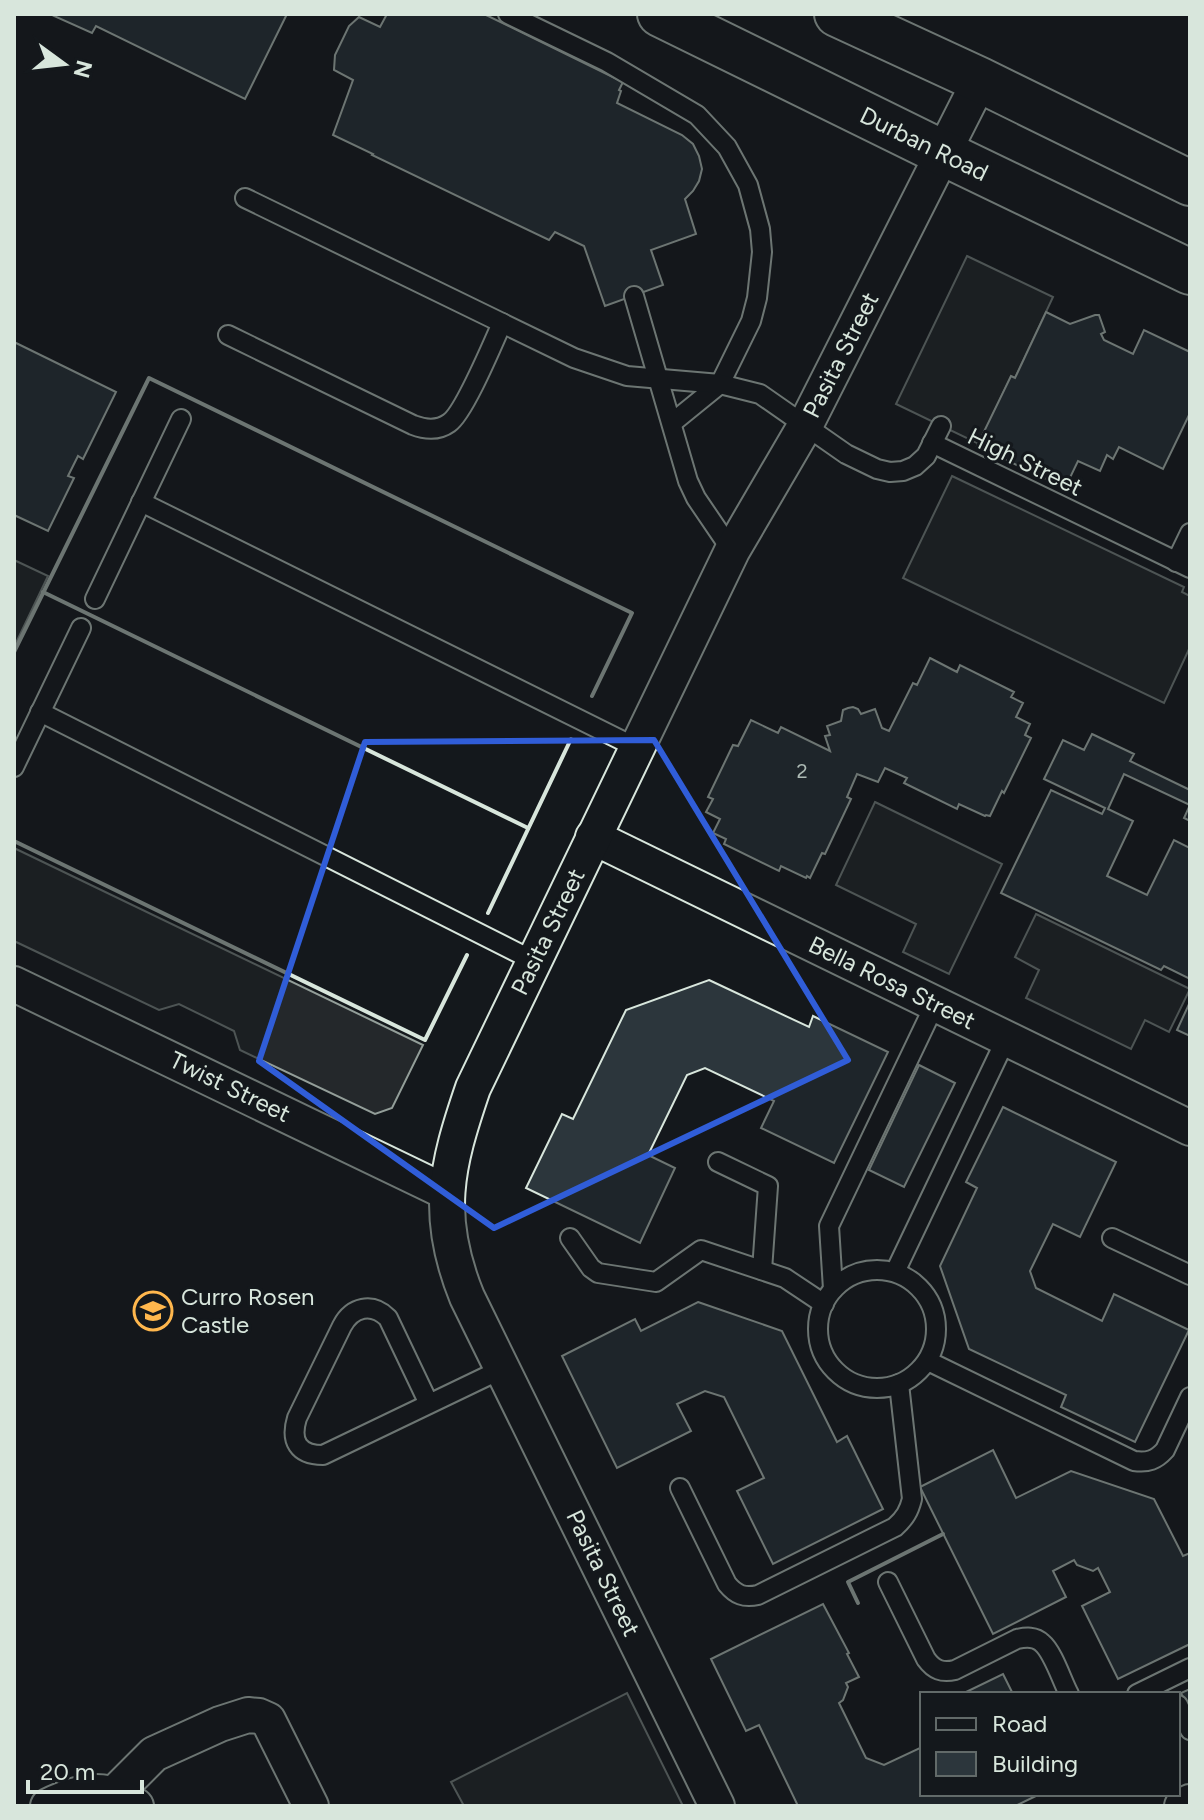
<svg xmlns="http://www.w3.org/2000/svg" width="1204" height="1820" font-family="Figtree,sans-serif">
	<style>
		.parking { fill: #24282b; stroke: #939e99; stroke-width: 2 }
		.building { fill: #2c363c; stroke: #d8e6dc; stroke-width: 2 }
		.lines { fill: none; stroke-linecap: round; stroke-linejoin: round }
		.service-casing { stroke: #d8e6dc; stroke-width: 22 }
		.minor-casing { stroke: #d8e6dc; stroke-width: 38 }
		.primary-casing { stroke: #d8e6dc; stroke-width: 48 }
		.service { stroke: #14181c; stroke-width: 18 }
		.minor { stroke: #14181c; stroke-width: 34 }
		.primary { stroke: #14181c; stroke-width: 44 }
		.wall { stroke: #d8e6dc; stroke-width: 4 }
		.marked { fill: none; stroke: #305dd8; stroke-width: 6; stroke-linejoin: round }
		.labels { text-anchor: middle; stroke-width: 6; stroke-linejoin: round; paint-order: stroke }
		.number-label { font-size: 20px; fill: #adbab4 }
		.street-label { font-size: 24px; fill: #d8e6dc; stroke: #14181c }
		.poi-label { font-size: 24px; fill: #d8e6dc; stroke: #14181c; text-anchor: start }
	</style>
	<rect width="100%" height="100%" fill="#14181c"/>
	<g class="parking">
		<path d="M967,256L1053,297L1015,378L1011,376L979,444L896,404Z"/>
		<path d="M952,476L1184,587L1182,592L1190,596V647L1164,703L903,578Z"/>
		<path d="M14,560L48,576L14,647Z"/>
		<path d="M875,802L1002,864L949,974L903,952L916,924L836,885Z"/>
		<path d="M14,848L423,1045L392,1108L375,1114L240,1050L234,1031L179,1004L159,1010L14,941Z"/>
		<path d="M1036,914L1190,989L1169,1032L1145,1020L1131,1049L1026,998L1039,970L1015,957Z"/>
		<path d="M627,1693L683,1806H464L451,1782Z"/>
	</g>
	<g class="building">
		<path d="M56,14H287L245,99L96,26L92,33L54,16Z"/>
		<path d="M387,14H484L623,82L619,90L621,91L617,103L682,135L693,144L699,156L702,169L699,181L693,191L685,199L696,234L651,250L663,285L605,306L584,246L555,232L549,240L372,155L373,154L333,135L353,80L334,70L335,55L349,26L359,17L380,27Z"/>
		<path d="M1046,312L1070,324L1095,315H1099L1105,332L1101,334L1104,340L1133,354L1144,330L1190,352V413L1163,469L1119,447L1113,459L1107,455L1100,471L1078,461L1065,488L977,446L1011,376L1015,378Z"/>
		<path d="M14,342L116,392L83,459L78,456L68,476L74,478L48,531L14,515Z"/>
		<path d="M930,658L957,672L960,665L1014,692L1011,697L1023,703L1016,717L1030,724L1025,735L1031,738L1004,793L1002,791L990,816L986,815L985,816L959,804L957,809L904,783L907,778L885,768L878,782L857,774L847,797L851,799L825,854L822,853L810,878L807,876L806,878L781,866L779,871L724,844L726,839L713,833L720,819L706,812L713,799L708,797L733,745L738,746L751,720L778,733L781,727L830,751L825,736L830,735L827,726L841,721L843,710L848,708L853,707L858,709L861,714L875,709L882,728L889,731L913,683L917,685Z"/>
		<path d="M1092,734L1134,754L1130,761L1190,790V821L1184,818L1190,805L1124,774L1108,809L1133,821L1107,876L1147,895L1174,840L1190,848V979L1164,966L1161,970L1001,893L1051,790L1102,814L1105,808L1044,779L1063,740L1084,750Z"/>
		<path d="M709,980L809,1027L813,1016L888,1052L834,1163L761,1128L774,1101L705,1068L687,1075L648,1155L675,1168L640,1243L526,1188L562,1114L573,1119L626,1010Z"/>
		<path d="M1190,1002V1036L1177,1030Z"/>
		<path d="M919,1065L955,1083L904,1187L869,1170Z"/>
		<path d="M1003,1107L1116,1162L1080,1237L1053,1224L1030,1271L1036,1288L1102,1321L1114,1294L1189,1330L1135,1442L1061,1407L1066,1395L969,1349L940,1266L977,1188L966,1182Z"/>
		<path d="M698,1302L782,1331L837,1442L847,1436L883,1509L773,1564L737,1491L764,1478L724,1397L705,1391L677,1404L691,1431L617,1468L562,1356L635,1319L641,1331Z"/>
		<path d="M993,1450L1016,1498L1071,1471L1154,1499L1183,1556L1190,1553V1644L1118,1679L1082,1606L1110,1592L1098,1568L1093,1571L1077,1565L1074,1560L1053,1571L1066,1597L993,1634L920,1487Z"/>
		<path d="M823,1604L849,1653L847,1654L859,1677L846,1683L848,1687L843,1700L839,1703L866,1758L884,1765L922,1747V1794H1040L1015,1806H798L759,1725L746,1731L711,1659Z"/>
		<path d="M1003,1674L1013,1694H962Z"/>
		<path d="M1190,1689V1713L1181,1693Z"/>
	</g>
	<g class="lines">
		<defs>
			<g id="service">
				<path d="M508,14L607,62L697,115L727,147L748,185L760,229L762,252L757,298L751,321L720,384L672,423"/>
				<path d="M245,198L574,358L627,376L720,384L760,394L846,454L877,469L890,472L903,471L915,466L926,456L941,426"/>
				<path d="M634,296L688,481L696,498L732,551"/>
				<path d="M228,335L413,425C426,430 438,431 449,423C464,413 493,343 502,323"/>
				<path d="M932,443L1190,568"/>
				<path d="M141,502L637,748"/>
				<path d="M1176,562L1190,533"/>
				<path d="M95,599L181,419"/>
				<path d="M40,712L534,961"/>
				<path d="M14,767L81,628"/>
				<path d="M718,1162L768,1186L762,1270"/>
				<path d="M570,1238L591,1268L598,1273L656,1282L701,1250L785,1278L824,1304"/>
				<path d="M1112,1238L1190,1275"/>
				<circle cx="877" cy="1329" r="59"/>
				<path d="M895,1272L1006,1039"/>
				<path d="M833,1289L829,1226L935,1004"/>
				<path d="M928,1361L1134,1461C1148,1463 1156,1460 1165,1450L1190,1397"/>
				<path d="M429,1404L388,1318C372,1302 352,1307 342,1326L297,1418C290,1441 298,1455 323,1455L502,1369"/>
				<path d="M680,1488L727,1584C736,1595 744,1598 758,1595L895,1527C905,1518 909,1511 912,1499L899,1384"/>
				<path d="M888,1582L926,1659C934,1670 942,1673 955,1670L1017,1639C1026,1637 1035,1636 1042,1643C1053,1652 1062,1681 1069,1694"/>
				<path d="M1137,1694L1190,1668"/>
				<path d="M1178,1705L1190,1730"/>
			</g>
			<g id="minor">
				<path d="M593,837L1190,1128"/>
				<path d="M14,984L446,1192"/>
				<path d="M114,1794L154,1754L220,1724L248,1715L259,1716L268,1720L311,1806"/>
				<path d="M48,1806C79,1791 106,1784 136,1806"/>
				<path d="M717,1806L467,1297C434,1216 446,1167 473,1088L732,551L805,426L980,80"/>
				<path d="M1182,1806L1190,1802"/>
			</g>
			<g id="primary">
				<path d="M660,14L943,153L1190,272"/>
				<path d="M837,14L980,80L1190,183"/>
			</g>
		</defs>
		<use href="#service" class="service-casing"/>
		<use href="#minor" class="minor-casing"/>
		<use href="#primary" class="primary-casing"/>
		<use href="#service" class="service"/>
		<use href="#minor" class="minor"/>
		<use href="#primary" class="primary"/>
		<g class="wall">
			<path d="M43,592L528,828"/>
			<path d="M14,652L149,378L632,613L592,696"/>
			<path d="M14,841L425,1040L467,955"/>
			<path d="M488,913L571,739"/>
			<path d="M858,1603L848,1582L943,1534"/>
		</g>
	</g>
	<path d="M0 0H1204V1820H0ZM654,740L848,1060L494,1228L259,1061L365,742Z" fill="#14181c" fill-opacity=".55" fill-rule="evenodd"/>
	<path class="marked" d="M654,740L848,1060L494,1228L259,1061L365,742Z"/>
	<defs>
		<symbol id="school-ring" viewBox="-11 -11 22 22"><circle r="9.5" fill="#14181c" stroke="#ffb74d" stroke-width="1.5"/><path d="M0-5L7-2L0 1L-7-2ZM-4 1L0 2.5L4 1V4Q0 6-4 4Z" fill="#ffb74d"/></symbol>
	</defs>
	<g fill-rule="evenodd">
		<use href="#school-ring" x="131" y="1289" width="44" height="44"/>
	</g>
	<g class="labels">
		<g class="number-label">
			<text x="802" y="778">2</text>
		</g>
		<g class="street-label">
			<text transform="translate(924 144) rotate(26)" y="8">Durban Road</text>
			<text transform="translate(841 355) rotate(-63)" y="8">Pasita Street</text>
			<text transform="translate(1025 462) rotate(26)" y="8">High Street</text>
			<text transform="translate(548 932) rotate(-64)" y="8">Pasita Street</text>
			<text transform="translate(892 983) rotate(26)" y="8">Bella Rosa Street</text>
			<text transform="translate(230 1087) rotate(26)" y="8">Twist Street</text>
			<text transform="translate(603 1573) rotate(64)" y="8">Pasita Street</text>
		</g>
		<g class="poi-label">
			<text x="181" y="1305">Curro Rosen<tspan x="181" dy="28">Castle</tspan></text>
		</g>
	</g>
	<rect width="1204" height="1820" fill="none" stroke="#d8e6dc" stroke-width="32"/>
	<rect x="920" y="1692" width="260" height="104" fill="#14181c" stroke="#626a69" stroke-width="2"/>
	<rect x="936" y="1718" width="40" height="12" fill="#14181c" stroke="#626a69" stroke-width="2"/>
	<text x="992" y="1732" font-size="24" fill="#d8e6dc">Road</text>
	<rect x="936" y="1752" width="40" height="24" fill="#2c363c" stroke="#626a69" stroke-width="2"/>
	<text x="992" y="1772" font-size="24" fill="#d8e6dc">Building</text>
	<g transform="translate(64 64) rotate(105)" stroke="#14181c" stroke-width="6" paint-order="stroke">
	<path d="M0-6L14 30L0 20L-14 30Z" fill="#d8e6dc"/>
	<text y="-12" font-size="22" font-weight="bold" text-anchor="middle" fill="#d8e6dc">N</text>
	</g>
	<path d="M28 1780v12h114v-12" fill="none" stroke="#d8e6dc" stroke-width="4"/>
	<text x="40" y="1780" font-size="24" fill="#d8e6dc" stroke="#14181c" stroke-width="6" paint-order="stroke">20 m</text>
</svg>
